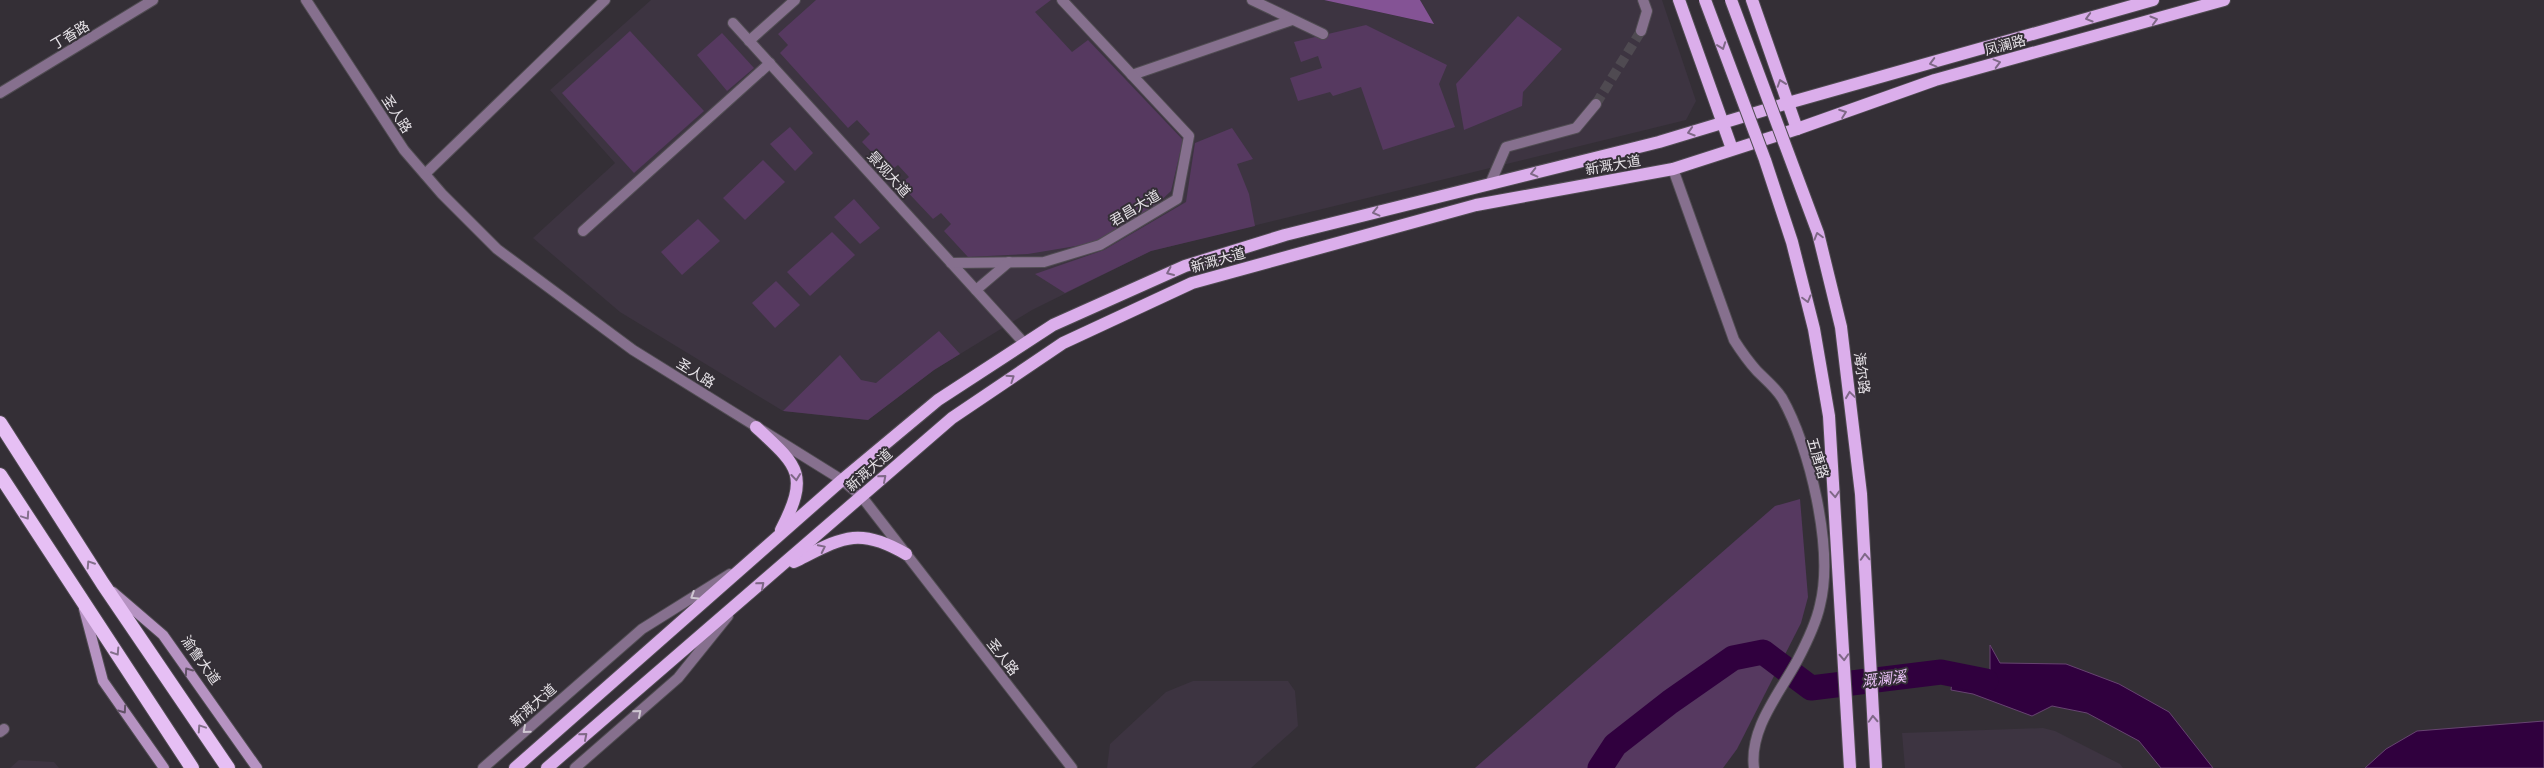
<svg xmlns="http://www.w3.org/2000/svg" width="2544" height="768" font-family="Karla,'Noto Sans SC',sans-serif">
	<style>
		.built { fill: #3d3441 }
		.green { fill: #563960 }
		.forest { fill: #845395 }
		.water { fill: #30003e; stroke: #674471 }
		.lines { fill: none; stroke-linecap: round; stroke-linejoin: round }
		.river { stroke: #30003e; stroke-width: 25 }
		.minor-tunnel { stroke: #4f4a51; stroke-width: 10; stroke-dasharray: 10 5; stroke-linecap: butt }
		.minor-casing { stroke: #504c52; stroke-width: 12 }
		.tertiary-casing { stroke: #504c52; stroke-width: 12 }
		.secondary-casing { stroke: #504c52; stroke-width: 12 }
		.primary-casing { stroke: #504c52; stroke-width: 14 }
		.trunk-casing { stroke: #504c52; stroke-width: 16 }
		.minor { stroke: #86708e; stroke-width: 10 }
		.tertiary { stroke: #86708e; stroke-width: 10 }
		.secondary { stroke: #b693c2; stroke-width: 10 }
		.primary { stroke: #dbaeeb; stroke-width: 12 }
		.trunk { stroke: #e6bff4; stroke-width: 14 }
		.primary-bridge-casing { stroke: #504c52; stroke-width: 14; stroke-linecap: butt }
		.primary-bridge { stroke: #dbaeeb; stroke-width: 12 }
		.oneway { stroke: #7f6887 }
		.oneway2 { stroke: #84708c }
		.oneway3 { stroke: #cec6d1 }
		.oneway4 { stroke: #625267 }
		.labels { text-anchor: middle; stroke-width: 4; stroke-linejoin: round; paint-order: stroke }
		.street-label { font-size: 14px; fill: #e6e2e7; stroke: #342f36 }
		.water-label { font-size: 15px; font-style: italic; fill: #eac1f8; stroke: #342f36 }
	</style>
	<rect width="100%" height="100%" fill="#342f36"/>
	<g class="built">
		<path d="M651,0H1324L1433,24L1420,0H1662L1696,101L1686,120L1151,251L1032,310L934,370L868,420L783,411L620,312L533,238L615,163L550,90Z"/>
		<path d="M1193,681H1288L1295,691L1298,726L1251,768H1107L1110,744L1166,692Z"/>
		<path d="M2043,728L2055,731L2120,764L2123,768H1905L1902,733Z"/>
		<path d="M19,760L54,762L59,768H10Z"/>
	</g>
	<g class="green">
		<path d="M816,0H1051L1035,12L1072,52L1088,40L1183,140L1171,191L1155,206L1100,242L1028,254L968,257L944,231L951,224L941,213L933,219L900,184L909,177L898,165L890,171L862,142L870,134L857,120L848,128L780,53L788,45L778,34Z"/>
		<path d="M1518,16L1562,49L1523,92L1522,106L1464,130L1456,84Z"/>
		<path d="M1366,25L1447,65L1439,84L1455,127L1383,150L1361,87L1333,96L1330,92L1298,101L1290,78L1322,68L1318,56L1301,62L1294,42Z"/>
		<path d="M630,31L704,111L634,173L562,93Z"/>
		<path d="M722,33L754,68L727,91L697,55Z"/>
		<path d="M790,127L813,153L795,171L770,144Z"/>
		<path d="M1232,128L1253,159L1237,164L1249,194L1255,226L1151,251L1065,293L1035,274L1104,250L1186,202L1195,143Z"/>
		<path d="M763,160L785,182L745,220L723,198Z"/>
		<path d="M854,199L880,228L860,244L834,217Z"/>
		<path d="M698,219L720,241L682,275L661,252Z"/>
		<path d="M832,232L855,255L810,296L787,272Z"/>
		<path d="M776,281L800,305L775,328L752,303Z"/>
		<path d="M939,331L960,354L934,370L868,420L783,411L840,355L861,380L876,383Z"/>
		<path d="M1800,499L1808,597L1801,623L1737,749L1723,768H1475L1775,506Z"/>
	</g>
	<path class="forest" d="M1324,0H1420L1434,24Z"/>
	<g class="water">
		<path d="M1990,645L2000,663L2066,664L2119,684L2169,712L2213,768H2161L2139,741L2087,713L2052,706L2032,716L1973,694L1951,690L1954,666L1990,671Z"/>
		<path d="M2544,721V768H2365L2386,749L2417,731Z"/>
	</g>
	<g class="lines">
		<path class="river" d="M1600,768L1615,745L1670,702L1733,658L1763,652L1811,688L1941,672L1986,681"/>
		<path class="minor-tunnel" d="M1596,104L1641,31"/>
		<defs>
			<g id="minor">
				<path d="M1252,0L1323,34"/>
				<path d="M733,23L1025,344"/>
				<path d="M1641,31L1647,11L1643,0"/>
				<path d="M749,41L795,0"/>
				<path d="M1132,75L1292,20"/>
				<path d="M1673,169L1734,340C1741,351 1748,361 1757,371C1766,380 1775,387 1782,398C1810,447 1834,550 1820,605C1816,624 1806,644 1797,661C1779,694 1749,729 1754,768"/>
				<path d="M425,174L605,0"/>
				<path d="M1490,184L1506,147L1576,128L1596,104"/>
				<path d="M583,231L770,63"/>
				<path d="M951,263L1044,262L1100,245L1177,199L1189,136L1062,0"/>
				<path d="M976,290L1009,262"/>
				<path d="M862,497L1072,768"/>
				<path d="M0,732L4,729"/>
			</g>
			<g id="tertiary">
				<path d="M306,0L404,150L442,194L497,249L633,350L842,480L862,497"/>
				<path d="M0,93L153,0"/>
				<path d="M483,768L642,629L730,574"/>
				<path d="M575,768L678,678L728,616"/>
			</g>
			<g id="secondary">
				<path d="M113,592L163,635L257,768"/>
				<path d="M84,609L103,681L164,768"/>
			</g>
			<g id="primary">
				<path d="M1679,0L1732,149"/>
				<path d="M1752,0L1797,129"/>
				<path d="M756,427C798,466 810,474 781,530"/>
				<path d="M794,562C840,539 857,525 906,554"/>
				<path d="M515,768L842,480L938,400L1053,325L1185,266L1285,235L1659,142L1788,103L2153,0"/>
				<path d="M547,768L952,418L1063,343L1192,283L1476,205L1673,169L1797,129L1935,80L2224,0"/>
			</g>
			<g id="trunk">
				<path d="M0,423L103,584L228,768"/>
				<path d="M0,475L192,768"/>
			</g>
		</defs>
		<use href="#minor" class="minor-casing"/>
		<use href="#tertiary" class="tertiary-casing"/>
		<use href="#secondary" class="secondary-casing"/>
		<use href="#primary" class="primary-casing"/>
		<use href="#trunk" class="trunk-casing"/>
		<use href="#minor" class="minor"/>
		<use href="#tertiary" class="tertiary"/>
		<use href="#secondary" class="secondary"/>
		<use href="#primary" class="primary"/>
		<use href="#trunk" class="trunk"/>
		<defs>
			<g id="primary-bridge">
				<path d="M1705,0L1765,160L1792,242L1814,329L1829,416L1850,768"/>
				<path d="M1731,0L1818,233L1841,327L1861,494L1876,768"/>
			</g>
		</defs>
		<use href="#primary-bridge" class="primary-bridge-casing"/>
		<use href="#primary-bridge" class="primary-bridge"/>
	</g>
	<defs><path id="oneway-chevron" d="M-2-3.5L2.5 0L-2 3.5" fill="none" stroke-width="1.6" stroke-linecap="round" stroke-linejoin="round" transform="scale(1.25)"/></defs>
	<g class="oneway">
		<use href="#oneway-chevron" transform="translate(2089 18) rotate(164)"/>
		<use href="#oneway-chevron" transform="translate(2154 20) rotate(-16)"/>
		<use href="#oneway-chevron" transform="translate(1722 46) rotate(70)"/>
		<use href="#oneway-chevron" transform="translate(1933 63) rotate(165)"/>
		<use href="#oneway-chevron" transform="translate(1997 63) rotate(-15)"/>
		<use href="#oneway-chevron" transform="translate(1781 83) rotate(-109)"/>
		<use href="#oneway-chevron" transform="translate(1843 113) rotate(-20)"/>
		<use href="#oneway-chevron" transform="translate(1691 132) rotate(163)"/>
		<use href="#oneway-chevron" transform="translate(1534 173) rotate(166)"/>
		<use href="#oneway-chevron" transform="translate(1376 212) rotate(166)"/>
		<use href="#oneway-chevron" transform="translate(1818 236) rotate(-106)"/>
		<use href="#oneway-chevron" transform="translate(1170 272) rotate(156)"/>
		<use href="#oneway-chevron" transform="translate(1807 299) rotate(75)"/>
		<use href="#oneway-chevron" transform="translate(1011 378) rotate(-34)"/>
		<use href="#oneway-chevron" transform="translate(1850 395) rotate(-98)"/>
		<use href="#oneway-chevron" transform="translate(796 477) rotate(84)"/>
		<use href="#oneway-chevron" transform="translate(883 478) rotate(-41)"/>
		<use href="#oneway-chevron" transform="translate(1835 494) rotate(86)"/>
		<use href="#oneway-chevron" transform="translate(822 548) rotate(-26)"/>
		<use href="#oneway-chevron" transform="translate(1865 557) rotate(-93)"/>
		<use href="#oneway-chevron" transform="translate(761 585) rotate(-41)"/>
		<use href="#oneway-chevron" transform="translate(1844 657) rotate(87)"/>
		<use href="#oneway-chevron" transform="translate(1873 719) rotate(-93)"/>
		<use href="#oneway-chevron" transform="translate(584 736) rotate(-41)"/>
	</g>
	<g class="oneway2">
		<use href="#oneway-chevron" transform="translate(26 516) rotate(56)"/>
		<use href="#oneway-chevron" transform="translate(90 564) rotate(-123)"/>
		<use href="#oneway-chevron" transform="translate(116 652) rotate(57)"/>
		<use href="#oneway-chevron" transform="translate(201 728) rotate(-124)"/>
	</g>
	<g class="oneway3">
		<use href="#oneway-chevron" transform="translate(694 596) rotate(148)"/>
		<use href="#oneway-chevron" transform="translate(638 713) rotate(-41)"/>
		<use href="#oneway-chevron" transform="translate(526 730) rotate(139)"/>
	</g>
	<g class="oneway4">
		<use href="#oneway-chevron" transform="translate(188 671) rotate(-125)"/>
		<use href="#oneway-chevron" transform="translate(123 710) rotate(55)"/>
	</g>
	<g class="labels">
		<g class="street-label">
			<text transform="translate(70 35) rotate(-31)" y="5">丁香路</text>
			<text transform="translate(2005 45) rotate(-15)" y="5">凤澜路</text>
			<text transform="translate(397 114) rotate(57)" y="5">圣人路</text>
			<text transform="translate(1613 165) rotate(-10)" y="5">新溉大道</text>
			<text transform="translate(889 174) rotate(48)" y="5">景观大道</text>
			<text transform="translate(1135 208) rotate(-31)" y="5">君昌大道</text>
			<text transform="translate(1218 260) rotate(-16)" y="5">新溉大道</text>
			<text transform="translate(696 373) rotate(32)" y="5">圣人路</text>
			<text transform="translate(1862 373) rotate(82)" y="5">海尔路</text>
			<text transform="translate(1818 458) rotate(73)" y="5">五唐路</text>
			<text transform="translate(869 470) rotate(-41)" y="5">新溉大道</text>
			<text transform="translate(1003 657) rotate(52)" y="5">圣人路</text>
			<text transform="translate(201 660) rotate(55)" y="5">渝鲁大道</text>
			<text transform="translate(533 705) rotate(-41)" y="5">新溉大道</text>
		</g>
		<g class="water-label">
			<text transform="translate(1884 679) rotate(-7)" y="5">溉澜溪</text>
		</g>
	</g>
</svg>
